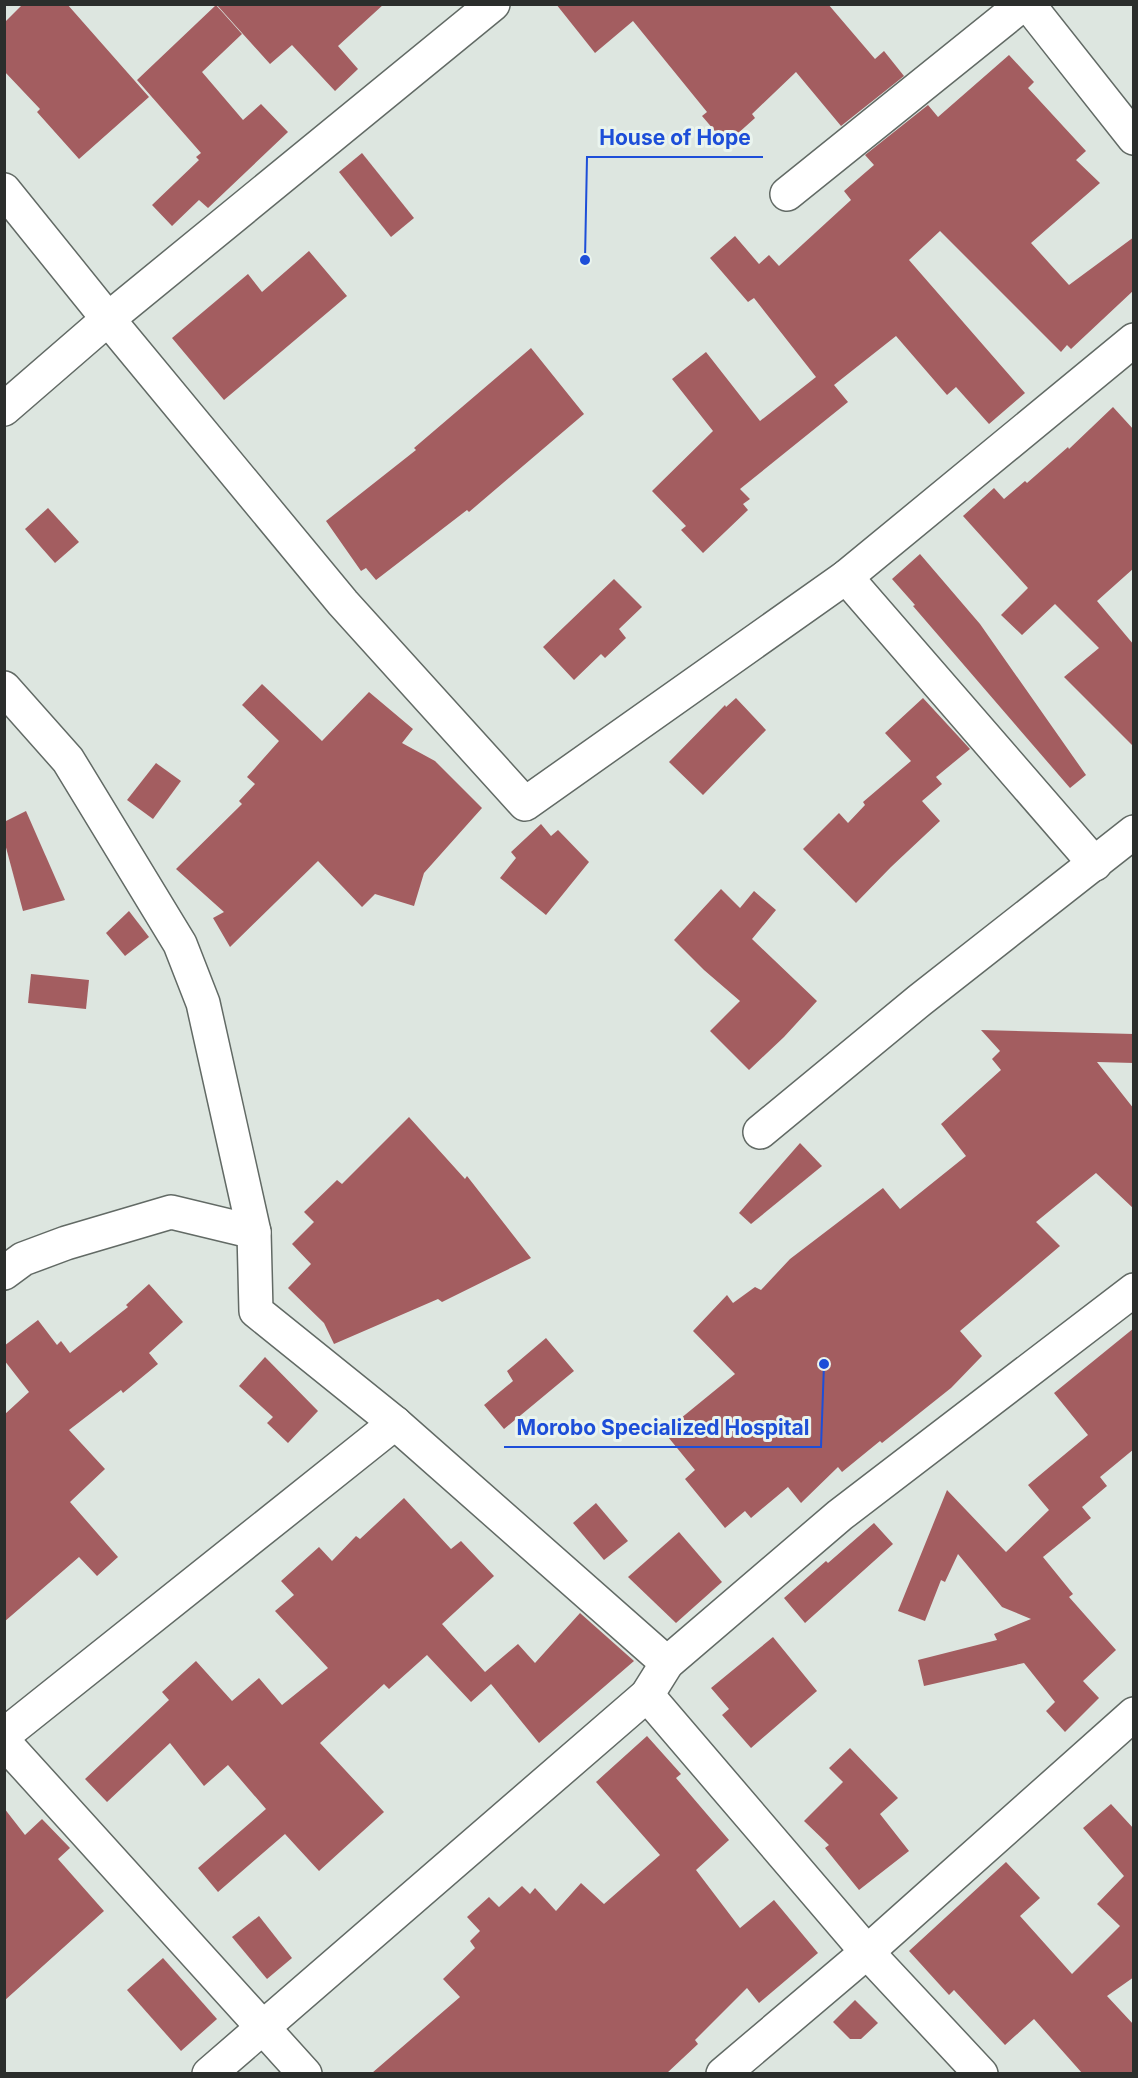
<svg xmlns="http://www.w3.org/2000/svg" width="1138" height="2078" font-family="Inter,sans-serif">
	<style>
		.building { fill: #a35d60 }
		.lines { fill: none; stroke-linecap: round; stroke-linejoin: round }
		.minor-casing { stroke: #626a65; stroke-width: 36 }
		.minor { stroke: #fff; stroke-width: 33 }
		.leader { fill: none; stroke: #1d4ed8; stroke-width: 2 }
		.callout-dot { fill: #1d4ed8; stroke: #eaf4ee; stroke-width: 2 }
		.callout-label { font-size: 21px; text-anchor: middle; font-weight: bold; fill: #1d4ed8; stroke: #eaf4ee; stroke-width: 6; stroke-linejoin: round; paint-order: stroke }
	</style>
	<rect width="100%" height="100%" fill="#dde6e0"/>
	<g class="building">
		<path d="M23,4H67L149,97L79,159L37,112L40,109L4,71V23Z"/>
		<path d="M216,4H384L338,46L358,69L335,91L292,45L270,64Z"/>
		<path d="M556,4H828L875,59L884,51L904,76L841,126L796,72L752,114L755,118L726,144L702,116L707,112L633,21L595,53Z"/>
		<path d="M216,5L242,34L202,72L243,120L261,104L288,132L208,208L199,200L172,226L152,205L199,160L196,157L201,153L137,80Z"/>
		<path d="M1009,55L1034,82L1028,88L1086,151L1076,160L1100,183L1031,243L1069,285L1134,237V290L1071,349L1067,345L1061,352L940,231L909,260L1025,393L989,424L956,387L947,395L896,336L834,385L848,402L740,489L750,499L743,504L748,510L703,553L681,530L686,526L652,491L713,431L672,379L706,352L760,421L816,377L754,298L748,302L710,258L735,236L759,264L769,255L779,266L851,200L844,191L874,165L865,155L928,105L938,117Z"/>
		<path d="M362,153L414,218L391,237L339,172Z"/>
		<path d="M309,251L347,296L224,400L172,338L248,274L262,292Z"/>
		<path d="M531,348L584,414L469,512L467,510L376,580L366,568L361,571L326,521L416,450L414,448Z"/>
		<path d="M1113,407L1134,430V568L1097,601L1134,645V747L1064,677L1099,648L1055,604L1022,635L1001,615L1028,588L963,516L994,488L1004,499L1025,481L1027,483L1068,447L1069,449Z"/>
		<path d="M48,508L79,542L55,563L25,529Z"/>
		<path d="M920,554L980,624L1086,775L1070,788L913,606L915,605L892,579Z"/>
		<path d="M614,579L642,607L619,629L626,638L605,658L601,654L574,680L543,647Z"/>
		<path d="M262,684L322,741L369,692L413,729L402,743L435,761L482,808L424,873L414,906L375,894L362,907L318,861L230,947L213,918L224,912L176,869L242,804L239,801L255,784L247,777L279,741L242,705Z"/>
		<path d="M736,698L766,730L703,795L669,762L725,705L726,707Z"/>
		<path d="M923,698L970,749L936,777L942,784L922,801L940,821L891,867L856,903L803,849L839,813L848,823L865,805L863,802L911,761L885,733Z"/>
		<path d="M156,763L181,781L153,819L127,800Z"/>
		<path d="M26,811L65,900L23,911L4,840V822Z"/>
		<path d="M541,824L551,836L558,830L589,862L546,915L500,878L516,858L511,852Z"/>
		<path d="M721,889L740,908L754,891L776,910L752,939L817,1001L784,1037L749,1070L710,1031L740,1001L704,970L674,940Z"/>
		<path d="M129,911L149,937L125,956L106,933Z"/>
		<path d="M31,974L89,980L86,1009L28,1003Z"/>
		<path d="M981,1030L1134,1034V1063L1097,1062L1134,1109V1209L1096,1173L1036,1222L1060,1246L960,1331L982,1356L951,1388L882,1443L880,1441L842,1472L838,1467L801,1503L788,1487L751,1518L745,1511L725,1528L685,1479L695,1470L664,1432L735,1374L693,1331L727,1295L733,1303L755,1287L761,1290L790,1259L883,1188L900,1209L966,1156L941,1124L1001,1070L992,1059L1000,1051Z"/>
		<path d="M409,1117L465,1179L467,1176L531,1258L442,1302L438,1299L334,1344L324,1323L288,1288L311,1264L292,1244L314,1222L304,1212L337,1180L342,1184Z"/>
		<path d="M800,1143L822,1166L751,1224L739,1213Z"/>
		<path d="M149,1284L183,1322L149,1353L158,1364L123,1393L121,1390L69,1430L105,1469L70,1502L118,1557L97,1576L79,1557L4,1622V1415L29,1392L4,1360V1346L38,1320L57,1345L61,1341L70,1353L128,1307L126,1305Z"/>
		<path d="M1134,1328V1449L1100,1477L1107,1486L1082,1507L1091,1518L1043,1557L1073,1594L1069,1597L1116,1650L1083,1681L1099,1698L1065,1732L1046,1711L1055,1702L1024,1663L924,1686L918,1660L997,1640L994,1634L1031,1619L1002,1607L958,1554L945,1582L941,1580L925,1621L898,1611L947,1490L1006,1552L1049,1510L1028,1485L1088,1435L1054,1393Z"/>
		<path d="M546,1338L574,1371L504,1429L484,1405L513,1381L507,1371Z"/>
		<path d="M265,1357L318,1411L288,1443L267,1423L273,1417L239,1386Z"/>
		<path d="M404,1498L451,1549L461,1541L494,1576L442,1624L485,1672L518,1644L535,1663L580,1613L634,1661L539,1743L491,1684L471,1702L427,1655L389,1689L384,1684L320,1743L384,1812L319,1871L285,1834L218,1892L198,1868L266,1809L228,1765L204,1786L170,1743L107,1802L85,1779L169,1700L162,1692L196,1661L232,1701L259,1678L282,1705L328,1668L275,1611L294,1595L281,1581L319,1547L332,1561L356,1536L360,1539Z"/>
		<path d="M596,1503L628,1541L604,1560L573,1523Z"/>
		<path d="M874,1523L893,1544L805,1623L784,1598L826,1561L828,1563Z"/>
		<path d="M679,1532L722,1582L676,1623L628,1577Z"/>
		<path d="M773,1637L817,1691L751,1748L722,1715L729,1709L711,1688Z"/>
		<path d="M647,1736L681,1774L676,1778L729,1840L696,1870L740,1928L774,1900L818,1953L759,2003L747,1988L695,2040L698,2044L667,2073H372L460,1997L443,1979L475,1948L470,1941L480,1931L467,1917L489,1897L499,1907L522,1886L530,1894L535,1888L556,1911L581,1883L604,1904L660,1855L596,1782Z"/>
		<path d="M850,1748L898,1798L880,1814L909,1851L859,1890L825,1848L829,1845L804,1821L843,1782L829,1768Z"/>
		<path d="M1111,1804L1134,1829V1977L1107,1996L1134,2025V2073H1082L1034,2019L1005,2045L954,1990L949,1995L909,1951L1006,1862L1040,1898L1020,1916L1072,1974L1120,1926L1097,1904L1124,1876L1083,1828Z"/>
		<path d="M4,1808L25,1835L42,1819L70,1848L58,1859L104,1911L4,2001Z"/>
		<path d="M259,1916L292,1958L267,1979L232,1937Z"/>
		<path d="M163,1958L217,2019L181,2051L127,1990Z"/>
		<path d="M855,2000L878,2023L861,2039H850L833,2022Z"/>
	</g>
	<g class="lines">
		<defs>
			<g id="minor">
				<path d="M1028,4L1134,138"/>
				<path d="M4,190L108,319L343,603L525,804L846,577L1134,340"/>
				<path d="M787,194L1023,4"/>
				<path d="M4,409L108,319L493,4"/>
				<path d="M846,577L1095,864"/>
				<path d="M4,688L68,760L180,944L203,1003L254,1232L256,1311L395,1423L667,1663"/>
				<path d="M760,1132L920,1000L1134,832"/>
				<path d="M4,1273L23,1259L66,1243L171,1212L254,1232"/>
				<path d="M647,1695L867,1952L981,2074"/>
				<path d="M4,1735L395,1423"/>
				<path d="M4,1742L305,2074"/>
				<path d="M209,2074L647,1695L667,1663L840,1515L1134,1290"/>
				<path d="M723,2074L867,1952L1134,1714"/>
			</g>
		</defs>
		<use href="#minor" class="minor-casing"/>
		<use href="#minor" class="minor"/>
	</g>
	<path class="leader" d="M585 260L587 157H763M824 1364L821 1447H504"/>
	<g class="callout-dot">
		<circle cx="585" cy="260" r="6"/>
		<circle cx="824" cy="1364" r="6"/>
	</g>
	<g class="callout-label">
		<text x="675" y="145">House of Hope</text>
		<text x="663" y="1435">Morobo Specialized Hospital</text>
	</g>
	<rect width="1138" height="2078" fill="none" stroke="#2b2e2c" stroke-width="12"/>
</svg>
